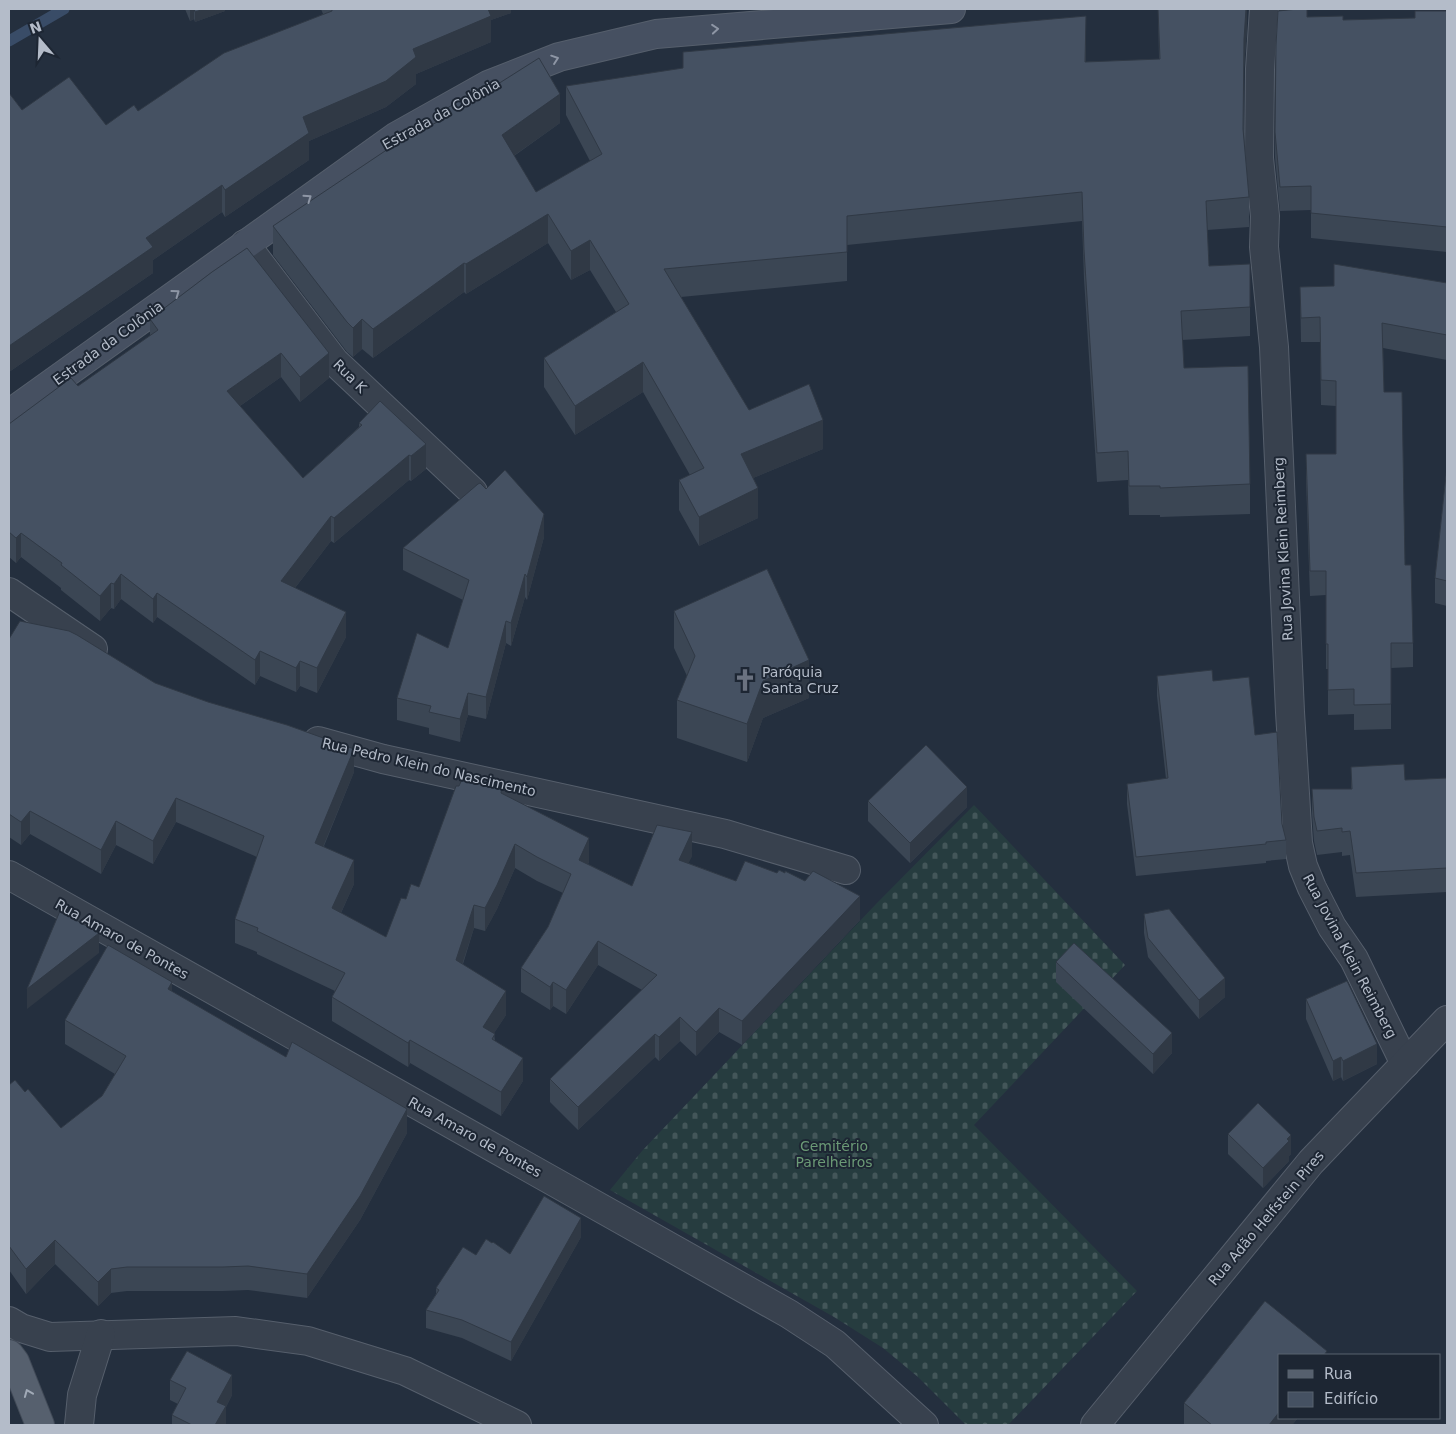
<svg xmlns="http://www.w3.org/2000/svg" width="1456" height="1434" font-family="'DejaVu Sans',sans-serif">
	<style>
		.cemetery { fill: url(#cemetery-stones) }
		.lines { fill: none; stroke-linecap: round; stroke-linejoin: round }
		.stream { stroke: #394c67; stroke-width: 11 }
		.street-casing { stroke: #565f6c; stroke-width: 30 }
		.secondary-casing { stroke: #565f6c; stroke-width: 30 }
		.primary-casing { stroke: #414a57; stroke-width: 30 }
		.street { stroke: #38414e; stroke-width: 28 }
		.secondary { stroke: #465061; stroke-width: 28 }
		.primary { stroke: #56606e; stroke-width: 28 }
		.wall { fill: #3b4654 }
		.shaded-wall { fill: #303945 }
		.building { fill: #455162; stroke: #303945 }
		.oneway { stroke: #8e96a5 }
		.oneway2 { stroke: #a1aab7 }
		.labels { text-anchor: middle; stroke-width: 4; stroke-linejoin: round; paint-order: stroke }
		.street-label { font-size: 14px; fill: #b4bcc9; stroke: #1d2633 }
		.poi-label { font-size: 14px; fill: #b4bcc9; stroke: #1d2633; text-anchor: start }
		.park-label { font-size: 14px; fill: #6b9a76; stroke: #1d2633 }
	</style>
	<defs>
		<pattern id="cemetery-stones" width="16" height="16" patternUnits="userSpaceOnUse" patternTransform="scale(1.25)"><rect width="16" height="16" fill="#263c3f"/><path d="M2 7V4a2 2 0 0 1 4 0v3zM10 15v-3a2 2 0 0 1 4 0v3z" fill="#435659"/></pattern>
	</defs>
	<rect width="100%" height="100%" fill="#242f3e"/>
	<path class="cemetery" d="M974,805L1125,965L974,1125L1137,1291L1008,1425H966L918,1377L883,1348L834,1317L610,1190L642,1151L876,904Z"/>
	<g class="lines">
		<path class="stream" d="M9,41L64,9"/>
		<defs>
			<g id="street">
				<path d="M1264,9L1260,69L1259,158L1265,216L1264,247L1274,347L1290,712L1298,843L1303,866L1312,888L1332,927L1354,959L1405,1064"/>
				<path d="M245,244L335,362L473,492"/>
				<path d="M9,592L93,649"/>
				<path d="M318,741L383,759L725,834L846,870"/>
				<path d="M9,875L789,1314L835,1344L924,1425"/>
				<path d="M9,1321L21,1328L50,1337L236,1331L308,1341L405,1371L517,1425"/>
				<path d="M79,1425L82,1395L101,1334"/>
				<path d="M1095,1425L1311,1162L1447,1020"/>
			</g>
			<path id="secondary" d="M9,414L397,136L488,85L559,57L656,34L951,9"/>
			<path id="primary" d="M9,1354L15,1362L40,1425"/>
		</defs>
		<use href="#street" class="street-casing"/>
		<use href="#secondary" class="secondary-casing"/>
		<use href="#primary" class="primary-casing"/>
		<use href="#street" class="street"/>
		<use href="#secondary" class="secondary"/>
		<use href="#primary" class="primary"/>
	</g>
	<g class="wall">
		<path d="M185,9H225V11L195,22L194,19L190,21Z"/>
		<path d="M321,9H511V13L491,20V42L416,74V84L386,107L309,141V160L225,217L222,212L153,260V273L9,372V93L22,110L106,125L138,111L323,14Z"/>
		<path d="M1158,9H1247V28L1244,69V132L1249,197V227L1207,230L1209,266L1250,264V336L1182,340L1184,368L1250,484V514L1160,517V515H1129L1128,480L1097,482L1084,279L1082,221L847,245V281L681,297L749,410L823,449L753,478L758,518L699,546L679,510V480L690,475L643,392L575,435L544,387V358L616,312L590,270L571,280L548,243L466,294L464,292L373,358L362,349L353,357L347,352L273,255V226L436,122V115L560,123L514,156L536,192L590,161L566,115V86L1086,45V62L1159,59Z"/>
		<path d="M1447,11V252L1311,238V210L1280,211L1275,157L1276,45L1307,17L1343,20L1415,18Z"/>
		<path d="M212,272L329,378L300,402L281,377L240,406L303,478L359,427V423L380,401L426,469L411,481L409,480L334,543L331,541L295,588L346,637L317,693L300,686L296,692L260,676L255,685L157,617L153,623L121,599L114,609L111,608L100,621L61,590V588L21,557L16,563L9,557V424L78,386L150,336V319Z"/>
		<path d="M1447,283V360L1383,348L1384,392L1405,565L1413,643V667L1391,668V729L1354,730V714L1328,715V669H1326V595L1310,596L1306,479V454H1336V406L1321,405L1320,342H1301L1300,287Z"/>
		<path d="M1447,466V606L1435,603V578Z"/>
		<path d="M544,537L527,600L525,597L511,646L506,643L486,719L468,715L460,742L429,734V728L397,720V698L448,648L463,600L403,570V548Z"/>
		<path d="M674,611L809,698L763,718L747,762L677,738V700L687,676L674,648Z"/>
		<path d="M9,639L155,683L354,772L324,846L354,884L341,913L386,937L406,899L419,887L459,786L502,794L589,862L588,864L632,886L692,856L688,863L736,881L860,920L742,1045L719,1032L696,1056L680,1041L659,1061L655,1057L578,1130L550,1102V1079L642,990L598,965L566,1014L553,1006L550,1010L521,992V968L548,927L563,893L537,881L515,868L497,909L485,931L474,928L463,964L506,1015L494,1033L495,1041L523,1081L501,1116L410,1063L408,1067L332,1021V997L335,991L257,954V952L235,943V919L257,857L176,822L153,864L116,845L101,874L30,834L21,845L9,837Z"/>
		<path d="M1157,676L1213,681L1255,735L1282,824L1286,840V859L1266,861V863L1136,876L1127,804V784L1166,779L1157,696Z"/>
		<path d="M1351,767L1405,780L1447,778V892L1356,897L1350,855L1342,856V852L1317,855L1314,841L1312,814V789H1351Z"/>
		<path d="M868,801L967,807L910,863L868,821Z"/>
		<path d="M1144,914L1225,997L1199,1019L1148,957L1144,933Z"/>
		<path d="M1056,962L1172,1053L1153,1074L1056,982Z"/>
		<path d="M172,992L407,1133L360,1220L307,1298L248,1290L223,1291H127L111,1293L98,1306L55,1264L26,1294L9,1270V1085L25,1092L61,1128L102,1096L115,1074L65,1044V1020Z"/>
		<path d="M1306,999L1377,1064L1343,1081L1341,1077L1333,1081L1306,1019Z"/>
		<path d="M1228,1134L1291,1154L1289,1156V1161L1263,1188L1228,1154Z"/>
		<path d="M581,1237L511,1361L462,1338L426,1328V1310L436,1294V1288L476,1255L510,1254Z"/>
		<path d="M1327,1355L1280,1418H1298L1292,1425H1184V1403Z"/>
		<path d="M170,1380L232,1395L226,1407V1425H172V1415L178,1404L170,1400Z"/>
	</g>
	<g class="shaded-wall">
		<path d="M194,9V19L190,21V10Z"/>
		<path d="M204,9H225V11L195,22V12Z"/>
		<path d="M483,9H511V13L491,20V42L416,74V84L386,107L309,141V160L225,217V190L303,117L413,49Z"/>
		<path d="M1246,9H1247V28L1244,69V39Z"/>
		<path d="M1086,16V45L1085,92V62Z"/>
		<path d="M560,94V123L502,164V135Z"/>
		<path d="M222,185V212L153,260V273L9,372V346L146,238Z"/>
		<path d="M548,214V243L466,294V264Z"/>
		<path d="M590,240V270L571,280V251Z"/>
		<path d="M464,263V292L373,358V329Z"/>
		<path d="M362,319V349L353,357V328Z"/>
		<path d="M281,353V377L227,415V391Z"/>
		<path d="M329,353V378L300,402V377Z"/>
		<path d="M643,362V392L575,435V406Z"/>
		<path d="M823,420V449L741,483V454Z"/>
		<path d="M426,444V469L411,481V456Z"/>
		<path d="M409,455V480L334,543V518Z"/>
		<path d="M758,488V518L699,546V517Z"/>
		<path d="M544,514V537L527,600V577Z"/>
		<path d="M331,516V541L281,606V581Z"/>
		<path d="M21,533V557L16,563V538Z"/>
		<path d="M121,574V599L114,609V584Z"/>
		<path d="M525,574V597L511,646V623Z"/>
		<path d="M111,583V608L100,621V596Z"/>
		<path d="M157,593V617L153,623V599Z"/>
		<path d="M346,612V637L317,693V668Z"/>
		<path d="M506,621V643L486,719V697Z"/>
		<path d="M260,651V676L255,685V660Z"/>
		<path d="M809,660V698L763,718L747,762V724L763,681Z"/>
		<path d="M300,661V686L296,692V668Z"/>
		<path d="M468,693V715L460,742V719Z"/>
		<path d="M354,749V772L315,866V843Z"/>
		<path d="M967,787V807L910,863V843Z"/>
		<path d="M176,798V822L153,864V841Z"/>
		<path d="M30,811V834L21,845V822Z"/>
		<path d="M116,821V845L101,874V850Z"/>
		<path d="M692,832V856L679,884V860Z"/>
		<path d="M589,838V862L579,883V860Z"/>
		<path d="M515,844V868L497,909L485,931V908Z"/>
		<path d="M354,860V884L332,932V908Z"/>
		<path d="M860,896V920L742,1045V1021Z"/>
		<path d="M474,905V928L456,983V960Z"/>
		<path d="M99,933V953L27,1009V989Z"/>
		<path d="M598,941V965L566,1014V990Z"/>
		<path d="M1225,978V997L1199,1019V1000Z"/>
		<path d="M172,982V1006L168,989Z"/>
		<path d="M553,982V1006L550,1010V987Z"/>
		<path d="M506,991V1015L483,1050V1027Z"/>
		<path d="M719,1008V1032L696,1056V1032Z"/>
		<path d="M680,1017V1041L659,1061V1037Z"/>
		<path d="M1172,1033V1053L1153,1074V1054Z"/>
		<path d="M655,1034V1057L578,1130V1107Z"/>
		<path d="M410,1040V1063L408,1067V1043Z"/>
		<path d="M1377,1044V1064L1343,1081V1061Z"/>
		<path d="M1341,1057V1077L1333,1081V1061Z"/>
		<path d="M523,1058V1081L501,1116V1092Z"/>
		<path d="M407,1109V1133L360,1220L307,1298V1274Z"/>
		<path d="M1291,1135V1154L1289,1156V1161L1263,1188V1168L1287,1139Z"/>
		<path d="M581,1218V1237L511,1361V1342Z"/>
		<path d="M55,1240V1264L26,1294V1269Z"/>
		<path d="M111,1269V1293L98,1306V1282Z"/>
		<path d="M232,1375V1395L226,1407V1425H215L217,1402Z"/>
		<path d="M1280,1411V1418H1298L1292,1425H1269Z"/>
	</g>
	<g class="building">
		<path d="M189,9H204L195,12L194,9L190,10Z"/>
		<path d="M332,9H488L491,16L413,49L416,57L386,81L303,117L309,133L225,190L222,185L146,238L153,247L9,346V93L22,110L69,77L106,125L134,105L138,111L224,53L332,11Z"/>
		<path d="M1158,9H1246L1244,39L1243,129L1249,197L1206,201L1209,266L1250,264V307L1181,311L1184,368L1248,366L1250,484L1160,488V486H1129L1128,451L1097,453L1084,250L1082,192L847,216V252L664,269L749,410L809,384L823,420L741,454L758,488L699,517L679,480L704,468L643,362L575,406L544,358L629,304L590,240L571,251L548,214L466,264L464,263L373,329L362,319L353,328L347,322L273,226L394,145L441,120L436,115L467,96H479L539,58L560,94L502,135L536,192L602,154L566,86L683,68V52L1086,16L1085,62L1160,59Z"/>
		<path d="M1298,9H1307V17L1343,16V20L1415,18V11H1447V227L1311,213V186L1280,187L1275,132L1276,45L1278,11Z"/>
		<path d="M247,248L329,353L300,377L281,353L227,391L303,478L362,425L359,423L380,401L426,444L411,456L409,455L334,518L331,516L281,581L346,612L317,668L300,661L296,668L260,651L255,660L157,593L153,599L121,574L114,584L111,583L100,596L61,565L62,563L21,533L16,538L9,532V424L71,378L78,386L158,330L150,319L212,272Z"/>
		<path d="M1334,264L1447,283V335L1382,323L1384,392H1402L1405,565H1411L1413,643H1391V704L1354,705V689L1328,690V644H1326V571H1310L1306,454H1336V381L1321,380L1320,317L1301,318L1300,287L1334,286Z"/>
		<path d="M1447,466V581L1435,578Z"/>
		<path d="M505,470L544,514L527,577L525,574L511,623L506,621L486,697L468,693L460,719L429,712L431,706L397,698L417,633L448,648L469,580L403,548L478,484L480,483L486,489Z"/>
		<path d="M767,569L809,660L763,681L747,724L677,700L695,656L674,611Z"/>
		<path d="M20,621L69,631L77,635L155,683L208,702L287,725L354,749L315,843L354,860L332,908L386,937L401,898L406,899L411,884L419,887L456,786H459L463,777L502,787L501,793L589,838L579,860L632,886L657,825L692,832L679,860L736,881L745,861L777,873L779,870L785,873V871L805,881L813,871L860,896L742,1021L719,1008L696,1032L680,1017L659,1037L655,1034L578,1107L550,1079L657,975L598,941L566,990L553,982L550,987L521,968L548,927L571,874L537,857L515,844L497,885L485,908L474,905L456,960L506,991L483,1027L495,1034L492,1039L523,1058L501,1092L410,1040L408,1043L332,997L345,973L257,931L258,928L235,919L264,836L176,798L153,841L116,821L101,850L30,811L21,822L9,814V639Z"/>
		<path d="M1212,670L1213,681L1249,677L1255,735L1277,732L1282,824L1286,840L1266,842V844L1136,857L1127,784L1168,778L1157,676Z"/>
		<path d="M926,745L967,787L910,843L868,801Z"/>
		<path d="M1404,764L1405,780L1447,778V868L1356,873L1350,831L1342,832V828L1317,831L1314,817L1312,789H1352L1351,767Z"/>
		<path d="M1169,909L1225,978L1199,1000L1148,938L1144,914Z"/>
		<path d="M60,911L99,933L27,989Z"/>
		<path d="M1074,943L1172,1033L1153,1054L1056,962Z"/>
		<path d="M108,945L172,982L168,989L286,1057L292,1042L407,1109L360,1196L307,1274L248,1266L223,1267H127L111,1269L98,1282L55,1240L26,1269L9,1246V1085L15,1080L25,1092L28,1089L61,1128L102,1096L126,1056L65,1020Z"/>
		<path d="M1347,981L1377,1044L1343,1061L1341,1057L1333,1061L1306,999Z"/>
		<path d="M1258,1103L1291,1135L1287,1139L1289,1141L1263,1168L1228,1134Z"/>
		<path d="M544,1196L581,1218L511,1342L462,1320L426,1310L439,1290L436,1288L463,1247L476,1255L486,1239L492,1243L493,1242L510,1254Z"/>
		<path d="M1265,1301L1327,1351L1324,1355H1280V1411L1269,1425H1212L1184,1403Z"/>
		<path d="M187,1351L232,1375L217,1402L226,1406L215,1425H192L172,1415L186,1388L170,1380Z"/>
	</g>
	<defs><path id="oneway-chevron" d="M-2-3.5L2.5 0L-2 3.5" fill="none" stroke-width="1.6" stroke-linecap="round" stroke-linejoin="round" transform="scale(1.25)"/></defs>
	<g class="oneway">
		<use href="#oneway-chevron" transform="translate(715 29) rotate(-5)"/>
		<use href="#oneway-chevron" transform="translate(555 59) rotate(-19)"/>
		<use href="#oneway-chevron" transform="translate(308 198) rotate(-35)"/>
		<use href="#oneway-chevron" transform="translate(176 293) rotate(-36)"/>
	</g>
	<use class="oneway2" href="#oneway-chevron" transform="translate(28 1393) rotate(-112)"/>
	<defs>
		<symbol id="church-bare" viewBox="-9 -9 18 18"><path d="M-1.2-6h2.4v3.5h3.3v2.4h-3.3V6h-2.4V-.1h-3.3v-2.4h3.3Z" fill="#6b7280" stroke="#1d2633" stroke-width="2.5" paint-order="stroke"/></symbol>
	</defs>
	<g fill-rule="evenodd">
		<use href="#church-bare" x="729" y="664" width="32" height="32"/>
	</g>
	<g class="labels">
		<g class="street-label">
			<text transform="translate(441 114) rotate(-29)" y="5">Estrada da Colônia</text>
			<text transform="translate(108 343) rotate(-36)" y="5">Estrada da Colônia</text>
			<text transform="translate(350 376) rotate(45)" y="5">Rua K</text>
			<text transform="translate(1283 549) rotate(-93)" y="5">Rua Jovina Klein Reimberg</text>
			<text transform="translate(429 767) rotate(13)" y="5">Rua Pedro Klein do Nascimento</text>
			<text transform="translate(122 939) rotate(29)" y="5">Rua Amaro de Pontes</text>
			<text transform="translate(1350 956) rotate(62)" y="5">Rua Jovina Klein Reimberg</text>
			<text transform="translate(475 1137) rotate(29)" y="5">Rua Amaro de Pontes</text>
			<text transform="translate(1266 1218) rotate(-50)" y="5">Rua Adão Helfstein Pires</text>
		</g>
		<g class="poi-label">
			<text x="762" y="677">Paróquia<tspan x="762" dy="16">Santa Cruz</tspan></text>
		</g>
		<g class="park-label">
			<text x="834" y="1151">Cemitério<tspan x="834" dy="16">Parelheiros</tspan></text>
		</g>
	</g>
	<rect width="1456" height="1434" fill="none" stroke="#b4bcc9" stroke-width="20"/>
	<rect x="1278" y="1354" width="162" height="65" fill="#1d2633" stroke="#59626f"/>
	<rect x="1288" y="1370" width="25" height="8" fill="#56606e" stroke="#59626f"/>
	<text x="1324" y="1379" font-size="15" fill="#b4bcc9">Rua</text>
	<rect x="1288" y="1392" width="25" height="15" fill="#455162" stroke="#59626f"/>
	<text x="1324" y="1404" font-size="15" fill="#b4bcc9">Edifício</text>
	<g transform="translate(40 40) rotate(341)" stroke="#1d2633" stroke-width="4" paint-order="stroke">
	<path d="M0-4L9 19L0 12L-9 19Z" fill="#b4bcc9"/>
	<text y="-8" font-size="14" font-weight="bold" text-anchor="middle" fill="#b4bcc9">N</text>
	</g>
</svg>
